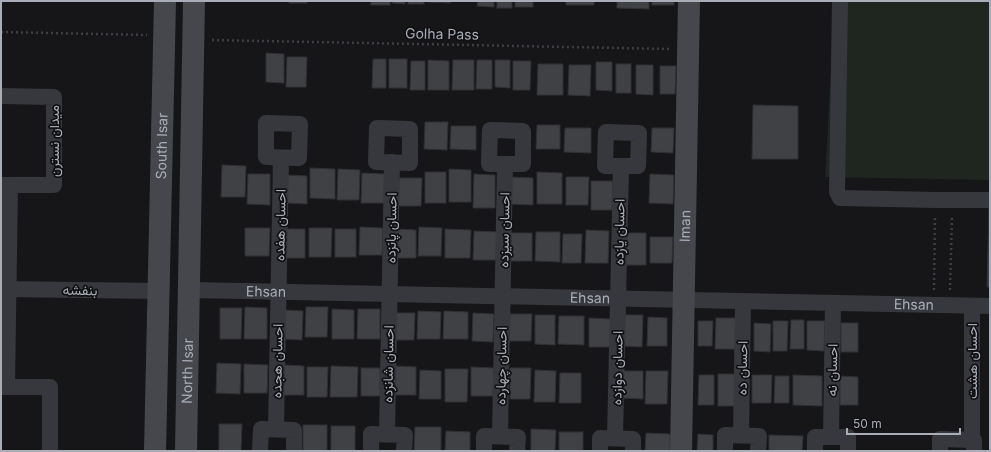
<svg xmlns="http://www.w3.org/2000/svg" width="991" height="452" font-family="Inter,Vazirmatn,sans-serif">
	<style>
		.green { fill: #1e261f }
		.building { fill: #404145; stroke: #303034 }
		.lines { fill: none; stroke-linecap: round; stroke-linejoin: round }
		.path { stroke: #3d3f44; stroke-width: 2.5; stroke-dasharray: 2 3; stroke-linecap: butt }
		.street { stroke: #37383d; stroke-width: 16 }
		.secondary { stroke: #45474d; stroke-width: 22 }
		.labels { text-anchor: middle; stroke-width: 3.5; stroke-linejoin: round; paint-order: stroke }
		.street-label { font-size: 14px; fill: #a8adb8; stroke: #111113 }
	</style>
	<rect width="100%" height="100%" fill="#161618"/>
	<path class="green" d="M835,1H990V180L825,177Z"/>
	<g class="building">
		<rect x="289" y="1" width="18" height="2"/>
		<rect x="371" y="1" width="19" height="4"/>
		<path d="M392,1H405V4L392,3Z"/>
		<rect x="408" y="1" width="16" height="3"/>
		<path d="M427,1H450V3L427,2Z"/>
		<path d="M478,1H494V7L477,6Z"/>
		<rect x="497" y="1" width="15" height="7"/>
		<rect x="515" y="1" width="18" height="6"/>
		<rect x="566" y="1" width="28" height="4"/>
		<path d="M617,1H649V9L617,8Z"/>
		<rect x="652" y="1" width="22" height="4"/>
		<path d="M266,53L284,54V83L266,82Z"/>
		<path d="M287,57H307L306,87H286Z"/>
		<path d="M373,59H386V88H372Z"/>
		<rect x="389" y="59" width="18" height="29"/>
		<path d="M428,60L449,61V90H428Z"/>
		<path d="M453,60H474V90H452Z"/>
		<path d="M477,60H492V89H476Z"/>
		<path d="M495,60H510V88L495,87Z"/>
		<path d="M411,61H425V90H410Z"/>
		<path d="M513,61H531L530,90H513Z"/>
		<path d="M596,62H612V91L596,90Z"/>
		<path d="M538,64H563V95H537Z"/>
		<rect x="616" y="64" width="15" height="29"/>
		<path d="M569,65H591L590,96L568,95Z"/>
		<path d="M636,65H653V95L636,94Z"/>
		<path d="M660,66H676L675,94H660Z"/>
		<path d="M753,105L798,106V159H752Z"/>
		<path d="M425,122H448L447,150L424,149Z"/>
		<path d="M537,125H560V149H536Z"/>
		<path d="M451,126H476V150L450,149Z"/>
		<path d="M565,128H591V153L564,152Z"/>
		<path d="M652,128H674L673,153L651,152Z"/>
		<path d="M222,165L246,166L245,197H221Z"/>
		<path d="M310,168L335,169V199L310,198Z"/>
		<path d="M338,169L360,170L359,200H337Z"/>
		<path d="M449,169L471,170V202H449Z"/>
		<rect x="425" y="172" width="21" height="31"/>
		<path d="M537,172L562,173V204H537Z"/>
		<path d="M362,173L385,174L384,203H361Z"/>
		<path d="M248,174H270V205L247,204Z"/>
		<path d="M474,174L495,175V208H473Z"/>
		<path d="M650,174L674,175L673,204L649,203Z"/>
		<path d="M286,175L307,176V204L286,203Z"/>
		<path d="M511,177L533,178V205L510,204Z"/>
		<path d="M566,177H589L588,205H566Z"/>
		<path d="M399,178H422L421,206H398Z"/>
		<path d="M591,181H613L612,210H591Z"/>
		<path d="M989,207L990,287H987Z"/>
		<path d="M360,227L383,228L382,255H359Z"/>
		<path d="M419,227L442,228L441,256H418Z"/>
		<path d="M245,228H270L269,256H245Z"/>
		<path d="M309,228H332L331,257H309Z"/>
		<path d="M285,229H305V258H284Z"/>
		<rect x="335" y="229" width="21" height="28"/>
		<path d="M396,229L416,230V258H396Z"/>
		<path d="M445,229L471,230L470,258H445Z"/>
		<path d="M586,230L609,231L608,263H585Z"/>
		<path d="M474,231L497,232L496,260H473Z"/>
		<path d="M536,232H560V262L535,261Z"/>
		<rect x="511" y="233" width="21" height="28"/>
		<path d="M625,233H646V265H624Z"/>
		<path d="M563,234H582L581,263H562Z"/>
		<path d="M650,237H673L672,263H650Z"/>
		<path d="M245,307L267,308V339H244Z"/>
		<path d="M306,307H328L327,337H305Z"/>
		<path d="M220,308H242L241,339H220Z"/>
		<path d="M332,309L354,310V339H332Z"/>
		<path d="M358,309H380V339H357Z"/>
		<path d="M283,310L303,311L302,340L283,339Z"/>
		<path d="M418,311L441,312L440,339H417Z"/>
		<path d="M444,311L468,312V339H443Z"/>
		<path d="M395,313H415L414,340H394Z"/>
		<path d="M473,313L494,314L493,342L472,341Z"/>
		<path d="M510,314H532L531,341H509Z"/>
		<path d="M535,315H555V345L535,344Z"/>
		<path d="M623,315H643L642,347L622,346Z"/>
		<path d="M559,316H584V345L558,344Z"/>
		<path d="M648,317L667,318V346H647Z"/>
		<path d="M589,318L611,319V347H589Z"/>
		<path d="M716,318H736V349H715Z"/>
		<path d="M791,320H804V349H790Z"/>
		<path d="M698,321H713L712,346H698Z"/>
		<path d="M773,321H788L787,351H773Z"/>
		<path d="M807,321H825L824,351L807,350Z"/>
		<path d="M754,323L771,324L770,352L754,351Z"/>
		<rect x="841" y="323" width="17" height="29"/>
		<path d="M217,363L241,364L240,394L216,393Z"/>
		<path d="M244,364L268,365L267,393H244Z"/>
		<path d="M283,365L304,366V395H282Z"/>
		<path d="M331,366L358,367L357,397H330Z"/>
		<path d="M395,366L416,367V395H394Z"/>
		<path d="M307,367H328L327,397H307Z"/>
		<path d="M471,367L494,368L493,396H471Z"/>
		<rect x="361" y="368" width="19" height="28"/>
		<path d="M510,368H531L530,399H510Z"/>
		<path d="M445,369H468L467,402H445Z"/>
		<path d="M420,370L441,371V399H419Z"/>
		<path d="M535,370L556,371L555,402H534Z"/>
		<path d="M620,371H643V399L620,398Z"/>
		<path d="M646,371H668L667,404H645Z"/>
		<path d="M560,373H581V403H559Z"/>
		<path d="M718,374H739L738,406H718Z"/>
		<path d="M699,375H714V405H698Z"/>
		<path d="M752,375H772L771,403H752Z"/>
		<path d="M793,375L822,376V406L793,405Z"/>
		<path d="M775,376H789V403H774Z"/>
		<path d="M840,376L858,377V405H840Z"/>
		<path d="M219,424H242L241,451H219Z"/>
		<rect x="303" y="425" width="24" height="26"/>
		<rect x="331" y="426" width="24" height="25"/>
		<path d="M415,427H441V451H414Z"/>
		<path d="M531,429L556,430L555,451H531Z"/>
		<path d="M446,431L470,432V451H445Z"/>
		<rect x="559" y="432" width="24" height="19"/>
		<path d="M646,433L670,434V451H645Z"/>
		<path d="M698,434L713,435V451H697Z"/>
		<path d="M769,435L803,436L802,451H769Z"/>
	</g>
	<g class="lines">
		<g class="path">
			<path d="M1,32L147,35"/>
			<path d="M212,40L670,49"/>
			<path d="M934,290L935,215"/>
			<path d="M950,290L952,215"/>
		</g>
		<g class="street">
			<path d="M840,1L837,192L840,198L936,200H990"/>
			<path d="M1,96L54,97V185H1"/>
			<path d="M266,123L300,124L299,158L266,157Z"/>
			<path d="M377,128L410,129V163L376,162Z"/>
			<path d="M490,130L523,131V164H489Z"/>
			<path d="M606,132L639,133L638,166H605Z"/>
			<path d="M1,289L159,291"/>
			<path id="s1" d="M189,290L990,306"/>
			<path d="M972,306V441"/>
			<path d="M1,387H50V451"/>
			<path d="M7,387L10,185"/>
			<path d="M276,429L281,158"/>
			<path d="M387,434L392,162"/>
			<path d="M741,435L743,301"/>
			<path d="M500,436L505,164"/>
			<path d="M831,437L833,303"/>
			<path d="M615,438L621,166"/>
			<path d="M260,451L261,429L294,430V451"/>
			<path d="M371,451V434L405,435L404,451"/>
			<path d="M484,451V436L518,437L517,451"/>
			<path d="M600,451V438L633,439V451"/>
			<path d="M725,451V435L759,436L758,451"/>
			<path d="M815,451V437H848V451"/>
			<path d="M940,451V439L974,440V449"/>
		</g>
		<g class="secondary">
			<path id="s2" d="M155,451L165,1"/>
			<path id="s3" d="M186,451L194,1"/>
			<path id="s4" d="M681,451L689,1"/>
		</g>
	</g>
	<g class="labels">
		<g class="street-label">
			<text transform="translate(442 34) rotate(1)" y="5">Golha Pass</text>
			<text transform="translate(54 141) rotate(-90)" y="5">میدان نسترن</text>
			<text dy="5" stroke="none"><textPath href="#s2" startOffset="305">South Isar</textPath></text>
			<text transform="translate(280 225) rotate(-89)" y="5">احسان هفده</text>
			<text dy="5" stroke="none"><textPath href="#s4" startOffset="225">Iman</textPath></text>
			<text transform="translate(391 228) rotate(-89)" y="5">احسان پانزده</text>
			<text transform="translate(504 230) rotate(-89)" y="5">احسان سیزده</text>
			<text transform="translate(619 232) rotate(-89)" y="5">احسان یازده</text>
			<text transform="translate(80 290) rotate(1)" y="5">بنفشه</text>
			<text dy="5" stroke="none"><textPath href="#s1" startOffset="77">Ehsan</textPath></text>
			<text dy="5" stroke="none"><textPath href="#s1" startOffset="401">Ehsan</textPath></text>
			<text dy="5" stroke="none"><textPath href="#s1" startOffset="725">Ehsan</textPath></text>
			<text transform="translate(277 361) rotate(-89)" y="5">احسان هجده</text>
			<text transform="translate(972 361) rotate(-90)" y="5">احسان هشت</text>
			<text transform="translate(388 364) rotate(-89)" y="5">احسان شانزده</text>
			<text transform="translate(501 366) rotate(-89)" y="5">احسان چهارده</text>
			<text transform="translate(617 368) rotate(-89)" y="5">احسان دوازده</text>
			<text transform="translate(742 368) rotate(-89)" y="5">احسان ده</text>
			<text transform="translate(832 370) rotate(-89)" y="5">احسان نه</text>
			<text dy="5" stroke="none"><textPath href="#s3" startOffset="80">North Isar</textPath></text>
		</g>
	</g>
	<rect width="991" height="452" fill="none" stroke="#a8adb8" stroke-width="4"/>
	<path d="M847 428v6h113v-6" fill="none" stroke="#a8adb8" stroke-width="2"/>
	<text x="853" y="428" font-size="12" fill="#a8adb8" stroke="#111113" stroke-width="3" paint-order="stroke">50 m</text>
</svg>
